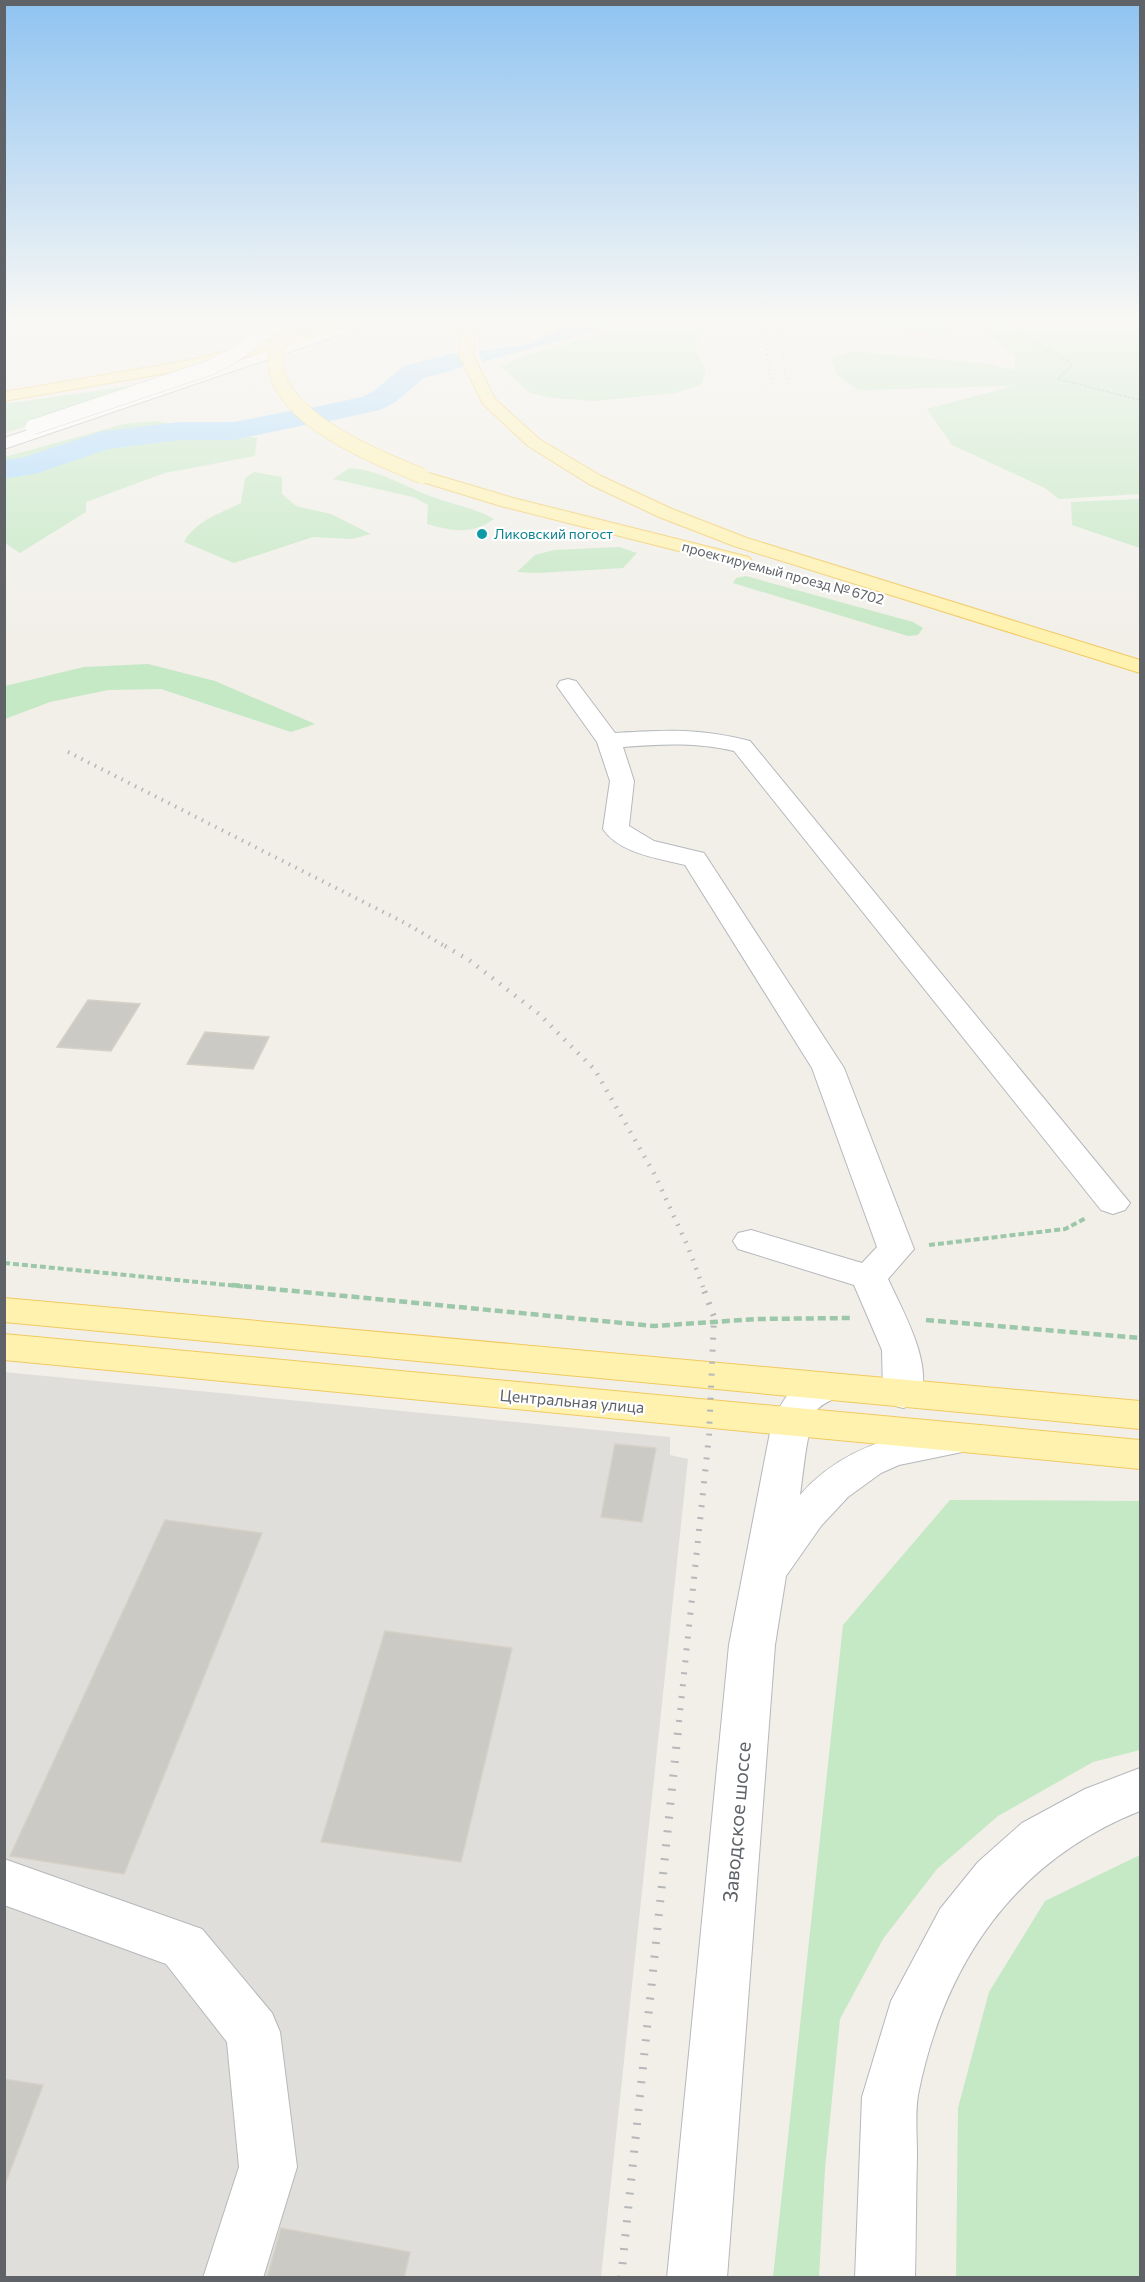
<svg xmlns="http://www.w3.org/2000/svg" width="1145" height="2282" font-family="Commissioner,sans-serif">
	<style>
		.industrial { fill: #e0deda }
		.green { fill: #c5e8c5 }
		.water { fill: #aadaff }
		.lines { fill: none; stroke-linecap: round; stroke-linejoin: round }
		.river { fill: #aadaff; fill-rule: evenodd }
		.building { fill: #cccac5; stroke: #d6d1c6; stroke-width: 1.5 }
		.minor-casing { stroke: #b5b8bc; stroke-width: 2 }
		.major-casing { stroke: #f2c960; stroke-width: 2 }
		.path-far2 { stroke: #9cc7a9; stroke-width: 1.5; stroke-dasharray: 3 1.5; stroke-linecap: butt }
		.path-far1 { stroke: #9cc7a9; stroke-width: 4; stroke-dasharray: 6 3; stroke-linecap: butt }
		.path { stroke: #9cc7a9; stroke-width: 4.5; stroke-dasharray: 8 4; stroke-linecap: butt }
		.minor { fill: #fff; fill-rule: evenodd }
		.major { fill: #fff2af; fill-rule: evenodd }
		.rail-far4 { stroke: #b6b7b8; stroke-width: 2; stroke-dasharray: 1 4; stroke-linecap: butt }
		.rail-far3 { stroke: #b6b7b8; stroke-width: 4; stroke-dasharray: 1.5 6; stroke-linecap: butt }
		.rail-far2 { stroke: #b6b7b8; stroke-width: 4.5; stroke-dasharray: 1.5 8; stroke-linecap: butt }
		.rail-far1 { stroke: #b6b7b8; stroke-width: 6; stroke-dasharray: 2 10; stroke-linecap: butt }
		.rail { stroke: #b6b7b8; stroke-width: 8; stroke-dasharray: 2 12; stroke-linecap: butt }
		.minor-bridge-casing { stroke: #b5b8bc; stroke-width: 16; stroke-linecap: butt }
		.major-bridge-casing { stroke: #f2c960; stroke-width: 16; stroke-linecap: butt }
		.minor-bridge { stroke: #fff; stroke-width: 15 }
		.major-bridge { stroke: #fff2af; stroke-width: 15 }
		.culture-dot { fill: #0f9aa8; stroke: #fff; stroke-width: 2 }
		.labels { text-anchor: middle; stroke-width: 4.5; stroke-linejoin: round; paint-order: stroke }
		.far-culture-label { font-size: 14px; fill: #0d838f; stroke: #fff; text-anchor: start }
		.far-street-label { font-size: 14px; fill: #5f6368; stroke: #fff }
		.street-label { font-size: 16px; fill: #5f6368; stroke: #fff }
		.near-street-label { font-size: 20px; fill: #5f6368; stroke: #fff }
	</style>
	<rect width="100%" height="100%" fill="#f1efe8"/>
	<path class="industrial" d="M4,1372L670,1437V1455L688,1459L601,2277H5Z"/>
	<g class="green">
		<path d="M624,319H709L695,349L706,369L701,385L675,393L595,401L553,398L530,393L501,366L531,354L627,326Z"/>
		<path d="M829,319H965L948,335L848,324Z"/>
		<path d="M971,319H1140V494L1059,499L1045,488L952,445L927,409L1013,386L859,390L839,377L830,359L853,351L988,364L1014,370L1015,356Z"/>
		<path d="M137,385L128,393L5,433L4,404Z"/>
		<path d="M155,421L257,438L255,456L165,473L86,502V512L20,553L5,543V457L124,424Z"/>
		<path d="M349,468C378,469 405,487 433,497C455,505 472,507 494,519C473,535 451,531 427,524L428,505L413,497L333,479Z"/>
		<path d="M254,472L282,477V494L296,506L331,514L371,534L352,539L313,537L234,563L184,542C195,521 221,513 241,503L245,478Z"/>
		<path d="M1140,499V548L1072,525L1071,502Z"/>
		<path d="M619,547L637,553L623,568L538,573L517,572L535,555L554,550Z"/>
		<path d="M746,576L913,622L923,628L918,635L908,636L733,583L736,578Z"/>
		<path d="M148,664L215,681L315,724L291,732L161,689L108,690L50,702L5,719V686L84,667Z"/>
		<path d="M950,1500L1140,1501V1750L1093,1762L998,1816L937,1869L883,1939L840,2019L825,2169L819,2277H773L843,1625Z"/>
		<path d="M1140,1855V2277H956L958,2108L989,1992L1045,1901Z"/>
	</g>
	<path class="water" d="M526,319H554L574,328L593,325L590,319H607L606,328L482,362L479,351L530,344L558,330L553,324L528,323Z"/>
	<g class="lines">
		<path class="river" d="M454,353L463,355L467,361L463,367L424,378L394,403L380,410L320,423L309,420L305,425L234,440H180L108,449L38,473L4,479V460L21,458L103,431L180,422H234L295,410L306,413L310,408L362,397L374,391L404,366Z"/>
	</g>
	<g class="building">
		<path d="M88,1000L140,1004L111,1051L57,1047Z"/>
		<path d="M205,1032L269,1037L253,1069L187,1064Z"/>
		<path d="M615,1444L656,1448L642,1522L601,1517Z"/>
		<path d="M165,1520L262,1533L124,1874L10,1856Z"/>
		<path d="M385,1631L512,1648L461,1862L321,1842Z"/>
		<path d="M4,2079L43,2085L4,2187Z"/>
		<path d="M281,2228L410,2252L404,2278H267Z"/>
	</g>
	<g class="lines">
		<defs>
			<g id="minor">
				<path d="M365,319H386L4,449V438Z"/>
				<path d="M568,679L576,681L615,733C667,730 699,728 750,741L1130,1203L1125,1210L1113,1214L1101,1210L734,751C696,742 661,744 623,747L634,781L629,826L654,841L704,853L844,1068L914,1249L888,1279C903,1312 937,1369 917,1404L903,1408L889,1404L883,1394L882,1350L854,1285L738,1249L733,1241L738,1233L751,1230L862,1263L877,1247L812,1068L685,865C658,858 620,854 603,829L610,781L597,742L557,686L560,681Z"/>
				<path d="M827,1374L841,1377L846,1387C838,1401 825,1400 817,1410C807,1425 803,1476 800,1495C833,1457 877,1439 926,1431C943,1428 956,1425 972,1430L978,1440L972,1450L899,1465L881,1473L848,1497L821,1526L786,1576L775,1645L727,2278H667L729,1645L772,1422C788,1391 792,1383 827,1374Z"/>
				<path d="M1140,1768V1811C1014,1861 944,1964 918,2095C915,2114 917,2136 917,2154C916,2195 916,2236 915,2278H855L862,2097L891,2001L940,1909L978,1862L1022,1823L1085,1789Z"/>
				<path d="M4,1859L202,1929L272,2013L280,2032L297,2167L263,2278H203L239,2167L227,2042L166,1964L4,1905Z"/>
			</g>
			<g id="major">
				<path d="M358,319H380L288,347L191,369L4,401V392L191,360Z"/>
				<path d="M462,319H476L473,355L495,399L539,439L601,476L672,509L747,538L1140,660V673L734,546L659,517L589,484L528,446L483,404L459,355Z"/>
				<path d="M422,471L513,498L749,557L752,561L749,565L742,567L501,506L416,480L413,476L416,472Z"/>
				<path d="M4,1298L1140,1401V1429L4,1322Z"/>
				<path d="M4,1334L1140,1440V1469L4,1360Z"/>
			</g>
		</defs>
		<use href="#minor" class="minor-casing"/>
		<use href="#major" class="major-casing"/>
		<g class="path-far2">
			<path d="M1009,319L1028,340L1070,362L1072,366L1057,379"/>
			<path d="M1058,379L1140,400"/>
		</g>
		<g class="path-far1">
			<path d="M929,1245L1065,1229L1086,1218"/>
			<path d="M4,1263L248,1287"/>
		</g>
		<g class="path">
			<path d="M232,1285L654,1326L757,1319L850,1318"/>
			<path d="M926,1320L1140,1338"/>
		</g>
		<use href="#minor" class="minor"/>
		<use href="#major" class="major"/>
		<g class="rail-far4">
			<path d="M764,319L769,372L773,383"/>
			<path d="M778,319L785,372L789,383"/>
		</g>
		<path class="rail-far3" d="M68,752L405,923L448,948"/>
		<path class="rail-far2" d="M445,946L469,960L539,1014L595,1070L655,1175L688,1247L703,1287"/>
		<path class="rail-far1" d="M679,1722L709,1435L714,1317L702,1285"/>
		<path class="rail" d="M621,2278L679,1721"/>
		<defs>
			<path id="minor-bridge" d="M33,427L212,367L234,355L281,319"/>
			<path id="major-bridge" d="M298,319C290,329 278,341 276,354C268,415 377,458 422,476"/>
		</defs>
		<use href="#minor-bridge" class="minor-bridge-casing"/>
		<use href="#major-bridge" class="major-bridge-casing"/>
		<use href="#minor-bridge" class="minor-bridge"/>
		<use href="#major-bridge" class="major-bridge"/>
	</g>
	<linearGradient id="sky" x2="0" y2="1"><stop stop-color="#8fc3f1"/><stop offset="0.5" stop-color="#f9f8f5"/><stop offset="1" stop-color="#f9f8f5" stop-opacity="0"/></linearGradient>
	<rect width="1145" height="639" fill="url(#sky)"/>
	<circle class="culture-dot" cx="482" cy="534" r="6"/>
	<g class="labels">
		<g class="far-culture-label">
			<text x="494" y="539">Ликовский погост</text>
		</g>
		<g class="far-street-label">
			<text transform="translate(783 573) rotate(15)" y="5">проектируемый проезд № 6702</text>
		</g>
		<g class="street-label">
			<text transform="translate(572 1401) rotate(5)" y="6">Центральная улица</text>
		</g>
		<g class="near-street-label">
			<text transform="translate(737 1822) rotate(-85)" y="7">Заводское шоссе</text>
		</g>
	</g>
	<rect width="1145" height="2282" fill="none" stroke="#5f6368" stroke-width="12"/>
</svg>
